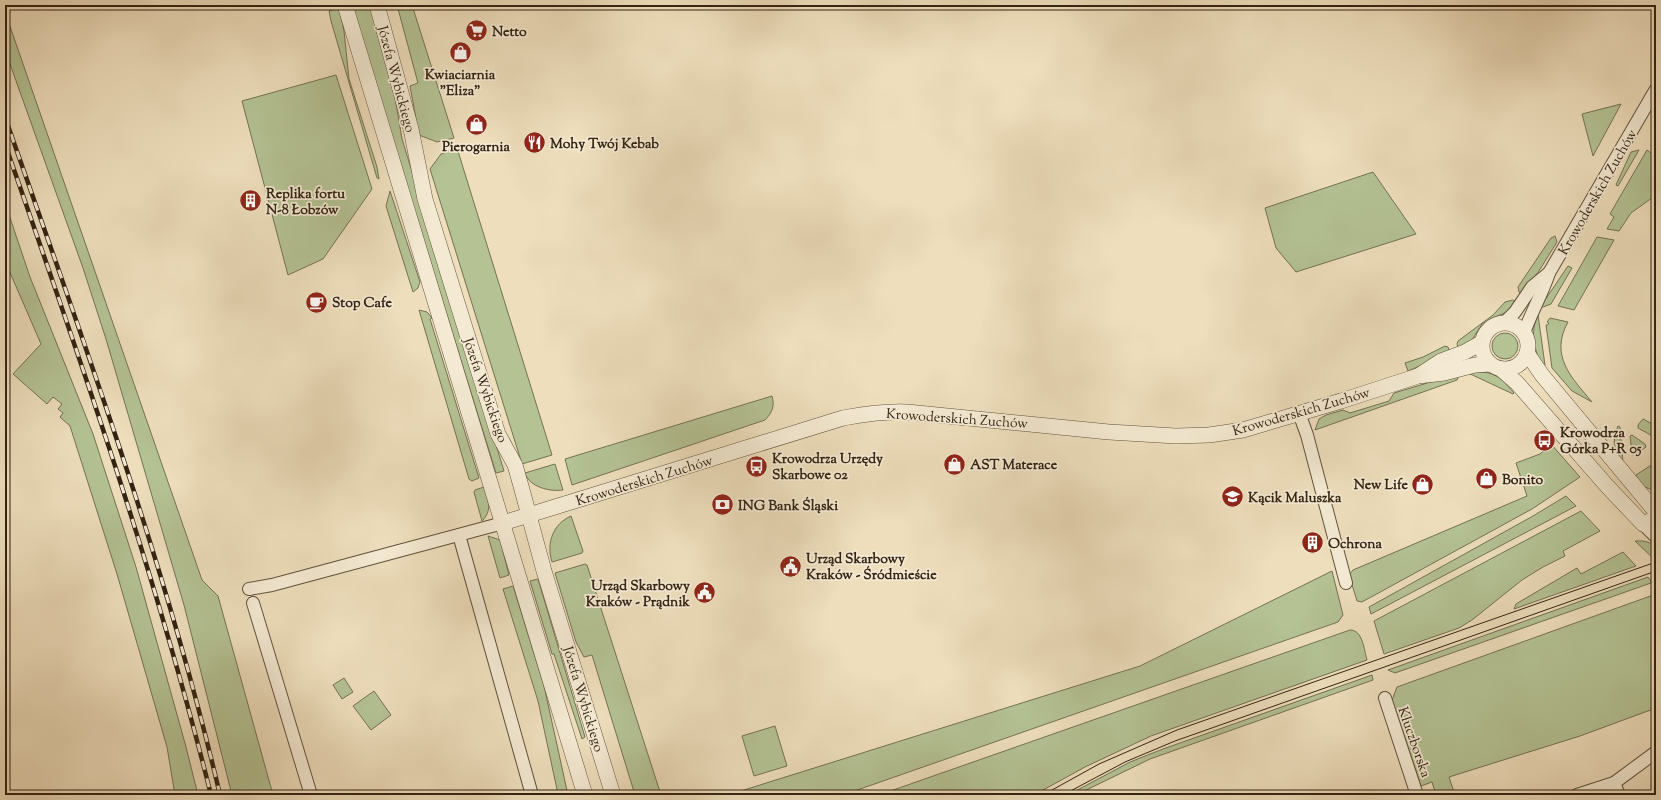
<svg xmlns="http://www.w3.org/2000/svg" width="1661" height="800" font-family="'Sorts Mill Goudy',serif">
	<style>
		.green { fill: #b4c294; stroke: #747254 }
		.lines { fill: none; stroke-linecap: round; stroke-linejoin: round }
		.minor-casing { stroke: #62523d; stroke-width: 14 }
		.tertiary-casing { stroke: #62523d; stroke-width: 16 }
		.minor { stroke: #f4ead3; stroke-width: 12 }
		.tertiary { stroke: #f4ead3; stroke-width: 15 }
		.tram { stroke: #342313; stroke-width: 1 }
		.rail-casing { stroke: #342313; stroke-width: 4.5 }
		.rail { stroke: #f4ead3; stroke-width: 3; stroke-dasharray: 9; stroke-linecap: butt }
		.labels { text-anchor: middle; stroke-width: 3.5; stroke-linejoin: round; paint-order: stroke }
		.poi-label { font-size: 14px; font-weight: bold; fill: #342313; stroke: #f4ead3; text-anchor: start }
		.street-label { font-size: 14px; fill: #342313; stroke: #f4ead3 }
	</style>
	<rect width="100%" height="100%" fill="#eedebc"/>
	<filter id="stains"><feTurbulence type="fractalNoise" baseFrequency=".005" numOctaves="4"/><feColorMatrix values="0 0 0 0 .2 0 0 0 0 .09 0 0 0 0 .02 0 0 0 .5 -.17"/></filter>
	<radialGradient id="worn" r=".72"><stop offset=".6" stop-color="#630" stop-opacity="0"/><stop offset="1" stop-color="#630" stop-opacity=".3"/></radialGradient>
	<g class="green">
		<path d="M351,5H371L392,80L402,139L504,471L496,473Z"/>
		<path d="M397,5H412L454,138L437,142L419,135L410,86L418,83Z"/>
		<path d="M339,8L344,31L349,79L377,167L379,179L377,178L331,21L329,11Z"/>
		<path d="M5,12L202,580L218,596L273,795H232L184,605L106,339L83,268L5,50Z"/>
		<path d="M336,75L372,189L323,259L288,275L242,101Z"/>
		<path d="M1621,104L1593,156L1582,114Z"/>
		<path d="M457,148L552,455L522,464L430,169L441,154Z"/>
		<path d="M1639,150L1618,186L1616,185L1631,152Z"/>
		<path d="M1647,150L1656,157V195L1631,213L1619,231L1607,229L1614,217L1610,214Z"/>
		<path d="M1373,172L1416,234L1296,272L1276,248L1265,208Z"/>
		<path d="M390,191L420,282L418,288L413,292L386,206Z"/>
		<path d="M5,203L30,277L93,434L136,567L186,747L198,795H175L167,747L117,574L70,426L60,417L63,413L58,409L62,404L53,397L47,404L13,374L41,344L5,261Z"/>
		<path d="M1555,236L1557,242L1539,271L1521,294L1519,292L1518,287L1551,238Z"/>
		<path d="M1597,237L1614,240L1574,310L1558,306Z"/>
		<path d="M1568,266L1572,268L1551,304L1543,307L1541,306Z"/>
		<path d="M1513,300L1516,302L1508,312L1492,318L1482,324L1472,340L1459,350L1457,344L1458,341L1493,315L1505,302Z"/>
		<path d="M419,310L427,312L432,318L430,319L479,478L472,481L469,479Z"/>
		<path d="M1538,315L1545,365L1543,368C1535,351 1529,333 1538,315Z"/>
		<path d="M1550,318L1568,322C1549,356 1572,378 1592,402L1572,391L1552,368L1546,325H1548L1549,323L1547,322Z"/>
		<circle cx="1505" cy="346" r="13"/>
		<path d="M1445,346L1448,347L1450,353L1408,371L1405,363L1423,357Z"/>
		<path d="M1466,372C1492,371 1497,373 1514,393L1513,394Z"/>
		<path d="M1457,374L1458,378L1457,380L1315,430L1319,419L1326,415L1343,410L1350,413L1389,401L1394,393Z"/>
		<path d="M772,396C775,406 772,413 765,420L572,485L565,459Z"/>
		<path d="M1643,419L1656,426V438L1638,428V425Z"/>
		<path d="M1618,426L1620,427L1623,463C1613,452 1612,440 1618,426Z"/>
		<path d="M1632,435L1645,444L1646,447L1634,455L1632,454L1630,436Z"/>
		<path d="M1551,444L1580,477L1532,509L1362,602L1357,601L1349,575L1353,570L1527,496L1516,463L1540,454Z"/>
		<path d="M1656,462V491L1642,486L1633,477Z"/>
		<path d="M555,464L563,490C550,492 529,487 525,473Z"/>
		<path d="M484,487C488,500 493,510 482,521L474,492L475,490Z"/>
		<path d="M1566,496L1576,506L1371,614L1369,607L1533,516Z"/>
		<path d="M1581,511L1600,531L1563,551L1565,556L1543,567L1522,580L1472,620L1459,628L1384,654L1374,621Z"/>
		<path d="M571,516L583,551L582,553L552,562C546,543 553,524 571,516Z"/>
		<path d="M488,536L500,540L509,575L500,578Z"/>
		<path d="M1635,541H1644L1656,545V559H1654Z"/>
		<path d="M1623,552L1636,566L1514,609L1516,604L1521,601L1577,568L1581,574Z"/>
		<path d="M585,564L587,565L661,795H635L592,655L584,657L576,642L555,573Z"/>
		<path d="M1332,571L1343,615L1338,622L843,795H728L1140,666Z"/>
		<path d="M1648,577L1651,581V583L1395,673L1388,670Z"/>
		<path d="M538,579L585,737L582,739L554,654H552L530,581Z"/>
		<path d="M513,586L544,686L568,795L558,794L538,701L503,589Z"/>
		<path d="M1656,594V708L1580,736L1449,777L1455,795H1436L1432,782L1421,786L1392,700L1397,687Z"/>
		<path d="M1350,630C1363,630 1364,650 1367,660L1151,736L1085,767L1034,795H879Z"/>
		<path d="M1372,675L1373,680L1150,759L1076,795H1068L1130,762L1163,749Z"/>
		<path d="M344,678L353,692L342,699L333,685Z"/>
		<path d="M374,691L391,715L371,730L353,706Z"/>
		<path d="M775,726L787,766L754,776L742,736Z"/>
	</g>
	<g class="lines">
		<defs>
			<g id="minor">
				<path d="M1505,322L1515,312L1532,287L1549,273"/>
				<path d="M1524,333C1531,313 1542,294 1549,273L1656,89"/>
				<path d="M1299,413L1307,435L1346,583"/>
				<path d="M1643,524L1656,537"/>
				<path d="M459,535L532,795"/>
				<path d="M249,589L272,585L503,523"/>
				<path d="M253,603L311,795"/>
				<path d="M1385,698L1417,795"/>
				<path d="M1614,783L1619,795"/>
				<path d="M1577,795L1614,783L1656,752"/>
			</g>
			<g id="tertiary">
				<path d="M345,5L585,795"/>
				<path d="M377,5L411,129L425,199L498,434L515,465L521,486L544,571L613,795"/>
				<circle cx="1505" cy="346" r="23"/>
				<path d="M1527,353L1542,375L1656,512"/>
				<path d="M1501,369L1517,383L1607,486L1643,524L1656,518"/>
				<path d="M1421,374L1441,361L1465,352L1481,343"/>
				<path d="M503,523L843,418C865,414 885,411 907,412L1109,432L1176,436L1209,435L1243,430L1341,401L1418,376L1444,373L1475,365L1490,364"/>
			</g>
		</defs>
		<use href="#minor" class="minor-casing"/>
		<use href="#tertiary" class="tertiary-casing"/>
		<use href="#minor" class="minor"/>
		<use href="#tertiary" class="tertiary"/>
		<g class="tram">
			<path d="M1043,795L1099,764L1177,730L1656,562"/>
			<path d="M1063,795L1125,762L1175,741L1656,571"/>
		</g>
		<defs>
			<g id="rail">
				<path d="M5,117C83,341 166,564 220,795"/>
				<path d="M5,144C80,359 156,574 211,795"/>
			</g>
		</defs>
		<use href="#rail" class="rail-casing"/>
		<use href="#rail" class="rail"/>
	</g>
	<defs>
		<symbol id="supermarket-disc" viewBox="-11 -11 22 22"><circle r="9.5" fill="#8f2418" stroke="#f4ead3"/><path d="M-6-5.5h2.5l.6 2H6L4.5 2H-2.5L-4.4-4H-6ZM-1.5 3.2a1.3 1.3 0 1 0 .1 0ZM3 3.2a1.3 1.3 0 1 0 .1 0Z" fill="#fff"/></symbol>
		<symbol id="shop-disc" viewBox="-11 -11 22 22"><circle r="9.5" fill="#8f2418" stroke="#f4ead3"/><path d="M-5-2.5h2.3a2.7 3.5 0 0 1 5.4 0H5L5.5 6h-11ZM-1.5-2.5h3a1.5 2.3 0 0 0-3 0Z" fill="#fff"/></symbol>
		<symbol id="restaurant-disc" viewBox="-11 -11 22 22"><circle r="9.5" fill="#8f2418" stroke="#f4ead3"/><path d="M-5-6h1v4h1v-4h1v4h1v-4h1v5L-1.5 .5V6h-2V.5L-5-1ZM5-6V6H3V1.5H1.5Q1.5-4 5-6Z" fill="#fff"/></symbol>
		<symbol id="building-disc" viewBox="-11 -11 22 22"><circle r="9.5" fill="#8f2418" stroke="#f4ead3"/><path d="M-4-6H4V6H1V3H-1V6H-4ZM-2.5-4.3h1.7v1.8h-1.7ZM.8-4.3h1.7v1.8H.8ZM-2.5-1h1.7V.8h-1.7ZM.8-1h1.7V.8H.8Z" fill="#fff"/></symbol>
		<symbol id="cafe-disc" viewBox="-11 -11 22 22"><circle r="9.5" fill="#8f2418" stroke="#f4ead3"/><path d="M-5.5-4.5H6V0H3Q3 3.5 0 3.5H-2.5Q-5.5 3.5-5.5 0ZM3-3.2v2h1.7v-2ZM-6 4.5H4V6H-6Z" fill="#fff"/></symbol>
		<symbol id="bus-disc" viewBox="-11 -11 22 22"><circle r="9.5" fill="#8f2418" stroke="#f4ead3"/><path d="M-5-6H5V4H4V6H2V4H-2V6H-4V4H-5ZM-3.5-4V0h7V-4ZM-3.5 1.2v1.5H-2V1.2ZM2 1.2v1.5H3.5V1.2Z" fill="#fff"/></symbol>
		<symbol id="school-disc" viewBox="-11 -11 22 22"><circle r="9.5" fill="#8f2418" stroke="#f4ead3"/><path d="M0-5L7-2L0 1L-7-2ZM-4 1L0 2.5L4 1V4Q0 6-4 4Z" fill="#fff"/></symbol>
		<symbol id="bank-disc" viewBox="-11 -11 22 22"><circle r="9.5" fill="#8f2418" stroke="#f4ead3"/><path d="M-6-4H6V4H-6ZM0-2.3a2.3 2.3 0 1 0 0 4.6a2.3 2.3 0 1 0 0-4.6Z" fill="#fff"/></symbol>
		<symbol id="civic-disc" viewBox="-11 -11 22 22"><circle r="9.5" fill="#8f2418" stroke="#f4ead3"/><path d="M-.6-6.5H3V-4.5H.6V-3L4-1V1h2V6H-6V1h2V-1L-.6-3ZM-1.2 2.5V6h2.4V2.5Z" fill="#fff"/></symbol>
	</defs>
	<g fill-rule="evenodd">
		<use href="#supermarket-disc" x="464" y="18" width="25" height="25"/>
		<use href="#shop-disc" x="448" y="40" width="25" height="25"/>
		<use href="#shop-disc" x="464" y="112" width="25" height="25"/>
		<use href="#restaurant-disc" x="522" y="130" width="25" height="25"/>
		<use href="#building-disc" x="238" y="188" width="25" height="25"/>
		<use href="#cafe-disc" x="304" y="290" width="25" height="25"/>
		<use href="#bus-disc" x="1532" y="428" width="25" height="25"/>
		<use href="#shop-disc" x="942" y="452" width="25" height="25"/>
		<use href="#bus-disc" x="744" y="454" width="25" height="25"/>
		<use href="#shop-disc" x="1474" y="466" width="25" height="25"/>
		<use href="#shop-disc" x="1410" y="472" width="25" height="25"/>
		<use href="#school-disc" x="1220" y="484" width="25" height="25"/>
		<use href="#bank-disc" x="710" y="492" width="25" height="25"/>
		<use href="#building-disc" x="1300" y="530" width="25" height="25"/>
		<use href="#civic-disc" x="778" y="554" width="25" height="25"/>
		<use href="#civic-disc" x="692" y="580" width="25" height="25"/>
	</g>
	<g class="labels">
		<g class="poi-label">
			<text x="492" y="36">Netto</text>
			<text x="460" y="79" text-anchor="middle">Kwiaciarnia<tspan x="460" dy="16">"Eliza"</tspan></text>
			<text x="550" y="148">Mohy Twój Kebab</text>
			<text x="476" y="151" text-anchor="middle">Pierogarnia</text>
			<text x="266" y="198">Replika fortu<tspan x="266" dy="16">N-8 Łobzów</tspan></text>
			<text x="332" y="307">Stop Cafe</text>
			<text x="1560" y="437">Krowodrza<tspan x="1560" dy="16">Górka P+R 05</tspan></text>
			<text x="772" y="463">Krowodrza Urzędy<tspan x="772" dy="16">Skarbowe 02</tspan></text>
			<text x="970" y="469">AST Materace</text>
			<text x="1502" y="484">Bonito</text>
			<text x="1408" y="489" text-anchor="end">New Life</text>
			<text x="1248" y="502">Kącik Maluszka</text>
			<text x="738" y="510">ING Bank Śląski</text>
			<text x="1328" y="548">Ochrona</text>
			<text x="806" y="563">Urząd Skarbowy<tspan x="806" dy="16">Kraków - Śródmieście</tspan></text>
			<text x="690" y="590" text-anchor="end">Urząd Skarbowy<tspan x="690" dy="16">Kraków - Prądnik</tspan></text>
		</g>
		<g class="street-label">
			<text transform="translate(397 79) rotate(75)" y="5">Józefa Wybickiego</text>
			<text transform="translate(1597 192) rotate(-60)" y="5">Krowoderskich Zuchów</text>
			<text transform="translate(486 390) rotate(71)" y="5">Józefa Wybickiego</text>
			<text transform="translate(1301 411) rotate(-16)" y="5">Krowoderskich Zuchów</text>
			<text transform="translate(957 418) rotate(4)" y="5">Krowoderskich Zuchów</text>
			<text transform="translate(644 480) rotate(-17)" y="5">Krowoderskich Zuchów</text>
			<text transform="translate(584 699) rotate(73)" y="5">Józefa Wybickiego</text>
			<text transform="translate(1415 742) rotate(71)" y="5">Kluczborska</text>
		</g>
	</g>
	<rect width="1661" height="800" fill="none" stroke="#eedebc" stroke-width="20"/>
	<rect x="6" y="6" width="1649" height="788" fill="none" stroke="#342313" stroke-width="2"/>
	<rect x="10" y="10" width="1641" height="780" fill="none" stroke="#342313"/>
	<rect width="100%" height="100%" filter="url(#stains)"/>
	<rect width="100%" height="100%" fill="url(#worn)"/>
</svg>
